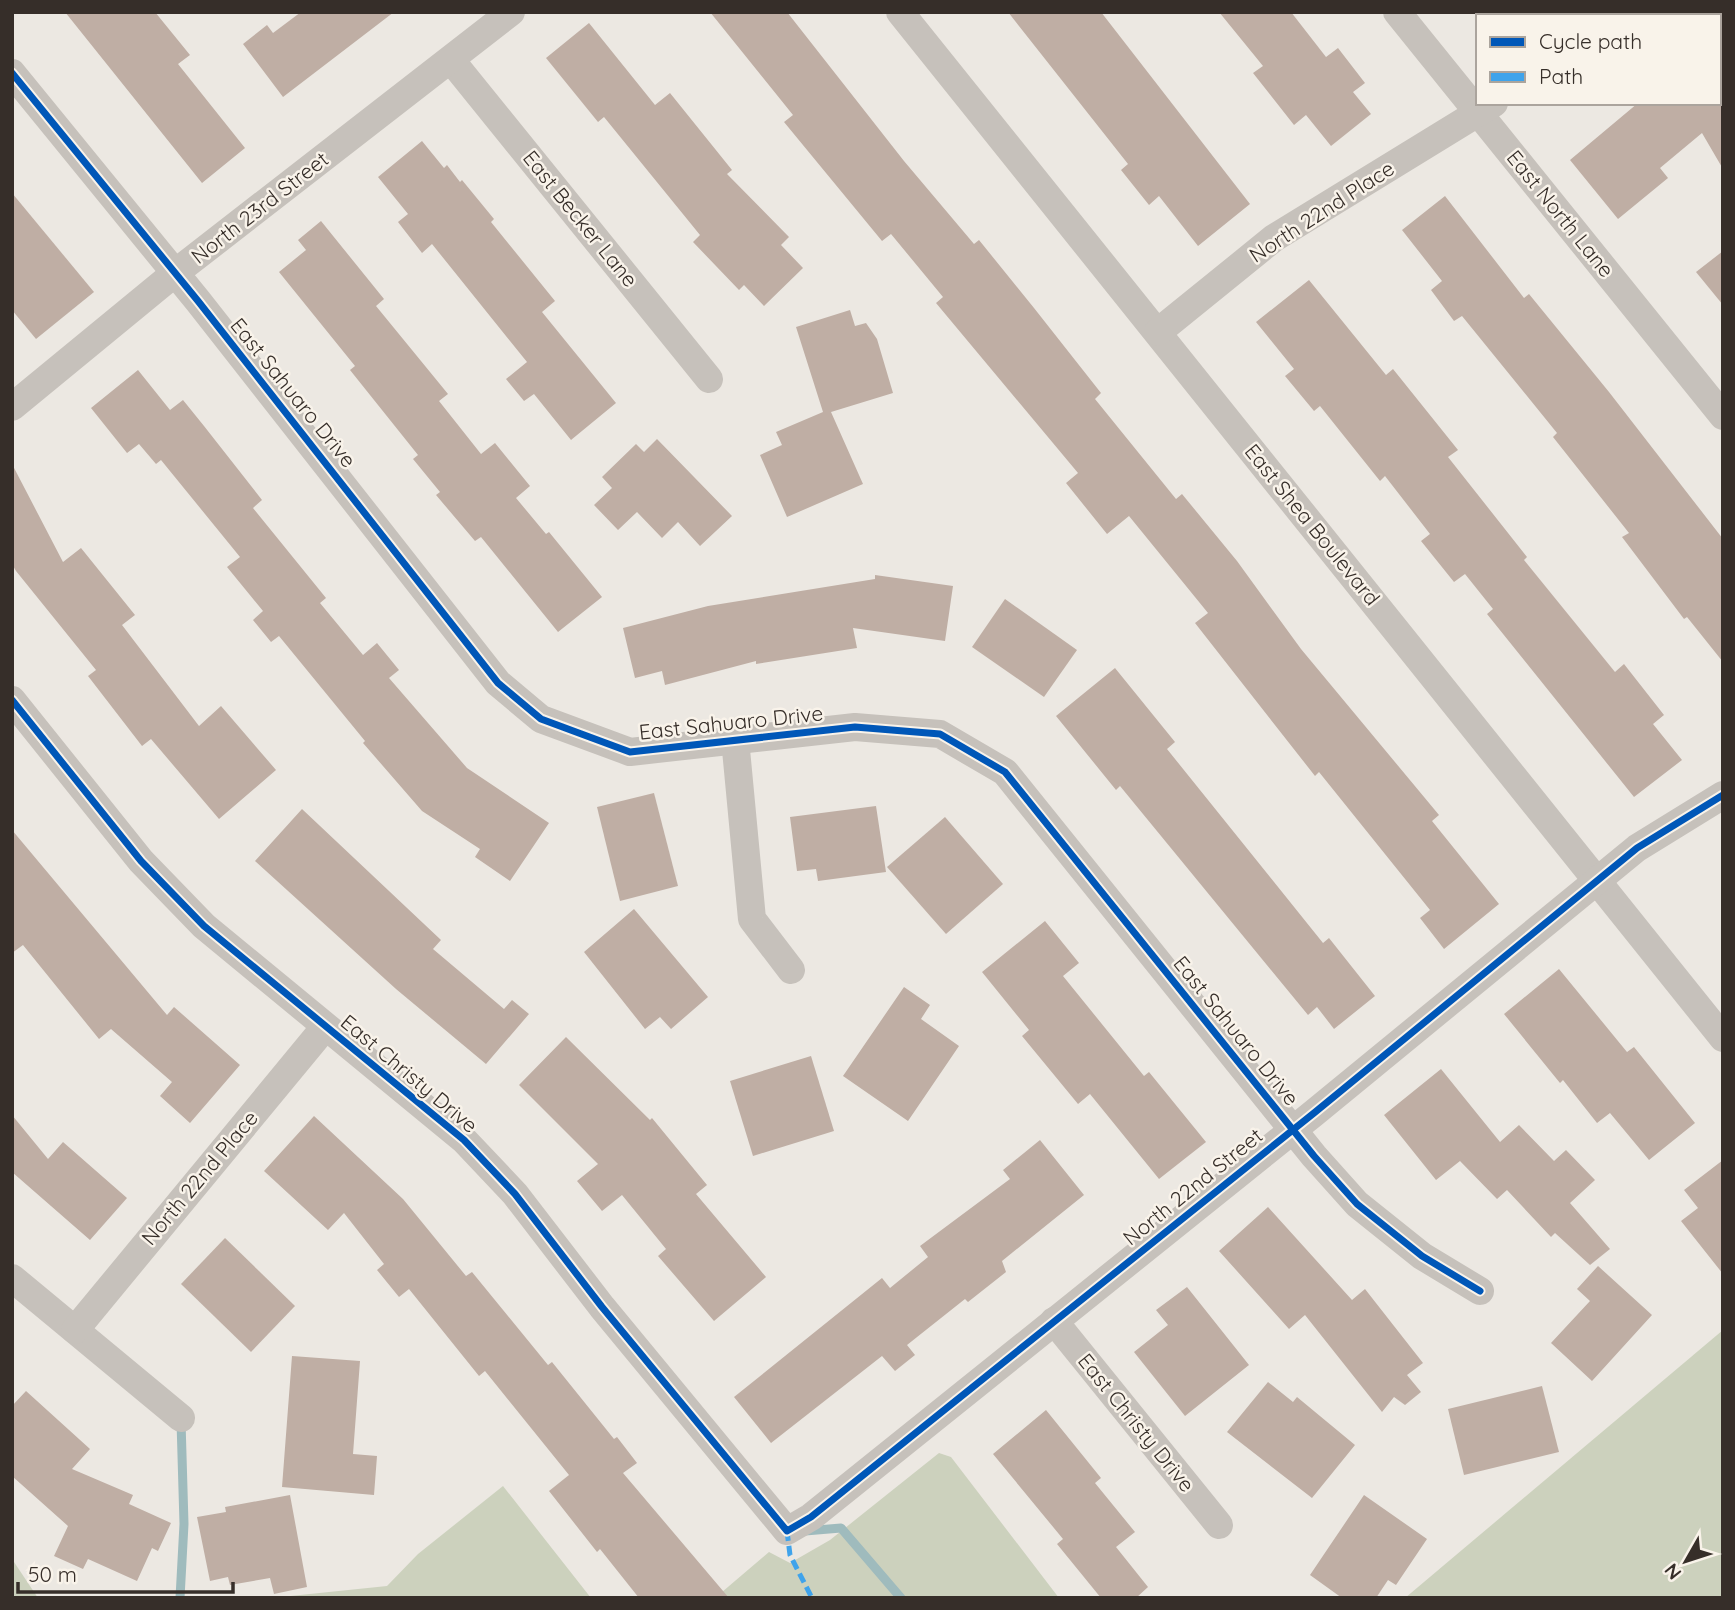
<svg xmlns="http://www.w3.org/2000/svg" width="1735" height="1610" font-family="Quicksand,sans-serif">
	<style>
		.green { fill: #ccd1bd }
		.lines { fill: none; stroke-linecap: round; stroke-linejoin: round }
		.stream { stroke: #9fbbbd; stroke-width: 9 }
		.building { fill: #bfaea4 }
		.minor { stroke: #c6c1bb; stroke-width: 28 }
		.quiet { stroke: #3fa3eb; stroke-width: 5; stroke-dasharray: 10 5; stroke-linecap: butt }
		.cycleway-casing { stroke: #f9f3ea; stroke-width: 11 }
		.cycleway { stroke: #0057b8; stroke-width: 7 }
		.labels { text-anchor: middle; stroke-width: 5; stroke-linejoin: round; paint-order: stroke }
		.street-label { font-size: 21px; fill: #362e29; stroke: #f9f3ea }
	</style>
	<rect width="100%" height="100%" fill="#ece8e2"/>
	<g class="green">
		<path d="M1723,1330V1598H1405Z"/>
		<path d="M939,1453L951,1457L1059,1598H715L769,1552L790,1563L830,1540Z"/>
		<path d="M503,1486L591,1598H271L387,1586L418,1554Z"/>
		<path d="M12,1559L38,1598H12Z"/>
	</g>
	<g class="lines">
		<g class="stream">
			<path d="M805,1531L841,1528L901,1598"/>
			<path d="M180,1598L184,1524L181,1421"/>
		</g>
	</g>
	<g class="building">
		<path d="M65,12H155L190,55L178,64L245,148L202,183Z"/>
		<path d="M301,12H394L283,97L243,44L267,25L273,33Z"/>
		<path d="M710,12H787L904,161L974,244L979,240L1034,308L1101,393L1095,399L1176,499L1182,494L1237,561L1301,649L1439,815L1432,821L1499,904L1444,949L1420,918L1430,910L1319,772L1315,776L1195,623L1208,613L1129,516L1107,534L1066,483L1078,473L936,303L943,297L891,234L882,241L784,122L793,115Z"/>
		<path d="M1008,12H1101L1250,204L1198,246L1159,196L1149,205L1121,170L1128,164Z"/>
		<path d="M1219,12H1291L1326,57L1338,48L1365,83L1353,92L1371,114L1331,146L1306,115L1294,125L1253,73L1263,66Z"/>
		<path d="M589,23L655,105L670,93L732,170L727,174L789,237L781,245L803,268L764,306L744,285L739,290L693,242L700,235L604,117L598,122L546,58Z"/>
		<path d="M1638,103H1723V169L1702,133L1660,168L1668,178L1618,219L1570,160Z"/>
		<path d="M422,141L444,168L447,165L460,182L462,180L494,219L491,222L555,301L542,312L616,403L571,440L534,394L524,401L506,379L527,362L432,244L422,253L398,222L408,214L378,177Z"/>
		<path d="M12,193L94,292L36,339L12,310Z"/>
		<path d="M1445,196L1524,298L1529,294L1609,392L1723,539V662L1687,617L1684,619L1622,537L1629,533L1553,437L1557,433L1462,316L1454,321L1431,290L1442,281L1402,230Z"/>
		<path d="M321,221L384,299L376,306L448,394L439,401L481,454L495,443L530,486L516,498L546,534L549,532L602,597L558,632L481,537L475,541L436,495L440,492L413,459L418,455L350,370L355,366L279,272L306,250L298,240Z"/>
		<path d="M1723,251V305L1696,272Z"/>
		<path d="M1309,280L1386,375L1393,369L1458,450L1448,457L1527,557L1524,560L1615,672L1624,664L1664,715L1653,724L1682,760L1634,797L1487,614L1493,609L1465,574L1454,582L1421,541L1430,534L1385,476L1380,481L1320,406L1314,411L1285,376L1294,369L1256,322Z"/>
		<path d="M850,310L855,326L866,323L877,339L893,393L831,412L863,484L787,517L760,455L782,445L776,432L823,412L796,327Z"/>
		<path d="M138,370L170,410L183,400L204,426L262,500L253,508L326,598L320,603L363,655L377,643L399,670L389,678L467,768L549,823L510,881L475,857L480,849L422,811L363,743L365,741L279,636L271,642L253,620L263,611L227,567L240,557L161,460L156,464L139,444L127,453L91,408Z"/>
		<path d="M657,439L732,516L700,546L678,522L662,538L637,512L618,530L594,505L612,488L602,477L636,444L644,452Z"/>
		<path d="M12,464L63,562L81,548L135,615L122,625L199,726L221,706L276,770L219,819L151,739L142,746L88,676L96,670L16,571L12,564Z"/>
		<path d="M875,575L953,586L945,641L853,628L857,648L756,664V661L665,685L662,671L635,678L623,628L708,606L875,579Z"/>
		<path d="M1005,599L1077,650L1044,697L972,647Z"/>
		<path d="M1115,668L1175,742L1167,749L1323,943L1329,938L1375,996L1334,1029L1317,1007L1308,1015L1120,786L1116,790L1056,716Z"/>
		<path d="M654,793L678,886L620,901L597,807Z"/>
		<path d="M876,806L886,872L818,881L816,869L797,871L790,817Z"/>
		<path d="M302,809L441,940L433,949L504,1009L512,1000L529,1014L486,1064L396,989L255,861Z"/>
		<path d="M945,817L1003,884L946,934L887,867Z"/>
		<path d="M12,830L167,1015L174,1007L240,1065L190,1123L160,1096L172,1082L111,1029L99,1039L23,945L12,953Z"/>
		<path d="M634,909L708,997L671,1029L660,1017L645,1029L584,952Z"/>
		<path d="M1045,921L1079,963L1063,976L1144,1076L1149,1072L1206,1142L1159,1179L1090,1094L1078,1104L1022,1036L1029,1030L982,972Z"/>
		<path d="M1559,969L1627,1052L1634,1047L1695,1123L1649,1160L1610,1113L1597,1123L1563,1080L1560,1083L1504,1014Z"/>
		<path d="M904,987L930,1005L921,1019L959,1046L908,1121L843,1076Z"/>
		<path d="M566,1037L650,1120L652,1118L707,1185L696,1194L766,1277L714,1321L658,1256L666,1249L622,1195L602,1211L577,1181L598,1164L519,1085Z"/>
		<path d="M811,1056L834,1131L753,1156L730,1081Z"/>
		<path d="M1441,1069L1500,1142L1519,1125L1554,1161L1566,1150L1595,1180L1570,1203L1610,1249L1590,1265L1555,1233L1551,1237L1507,1190L1497,1199L1460,1161L1436,1180L1384,1115Z"/>
		<path d="M12,1115L48,1159L63,1142L127,1198L90,1240L12,1172Z"/>
		<path d="M314,1116L403,1199L466,1276L472,1272L548,1365L552,1362L614,1439L617,1437L637,1463L623,1473L729,1598H639L600,1549L597,1552L549,1491L569,1475L485,1371L479,1376L409,1289L399,1297L377,1270L384,1264L344,1213L328,1230L264,1171Z"/>
		<path d="M1040,1140L1084,1195L1002,1261L1006,1272L968,1302L965,1299L907,1345L915,1355L895,1371L882,1356L771,1443L734,1397L882,1278L890,1288L928,1257L920,1246L1010,1179L1003,1170Z"/>
		<path d="M1723,1160V1274L1681,1221L1698,1208L1684,1190Z"/>
		<path d="M1268,1207L1352,1300L1365,1289L1423,1363L1407,1375L1421,1392L1405,1405L1394,1397L1382,1412L1305,1315L1289,1329L1219,1251Z"/>
		<path d="M225,1238L295,1306L251,1352L181,1284Z"/>
		<path d="M1598,1266L1652,1315L1592,1381L1551,1343L1590,1301L1577,1289Z"/>
		<path d="M1187,1287L1249,1365L1185,1416L1134,1352L1168,1325L1156,1310Z"/>
		<path d="M292,1356L360,1361L353,1454L377,1456L374,1495L282,1487Z"/>
		<path d="M1268,1382L1293,1402L1297,1397L1355,1445L1312,1498L1227,1432Z"/>
		<path d="M1542,1386L1559,1452L1464,1475L1448,1409Z"/>
		<path d="M26,1391L90,1449L72,1469L133,1495L129,1504L171,1523L158,1551L152,1548L137,1581L88,1559L83,1569L54,1556L68,1526L12,1476V1406Z"/>
		<path d="M1046,1410L1101,1478L1095,1483L1135,1532L1116,1547L1148,1587L1136,1598H1101L1057,1544L1063,1539L993,1454Z"/>
		<path d="M290,1495L307,1587L274,1594L270,1578L230,1585L228,1577L210,1581L197,1517L226,1512L225,1507Z"/>
		<path d="M1364,1495L1427,1539L1396,1585L1388,1580L1376,1598H1342L1310,1575Z"/>
	</g>
	<g class="lines">
		<g class="minor">
			<path d="M900,12L1723,1038"/>
			<path d="M1397,12L1723,416"/>
			<path d="M1629,16L1635,12"/>
			<path d="M451,60L709,379"/>
			<path d="M12,73L198,301L498,683L541,719L630,752L855,727L940,734L1005,772L1314,1156L1357,1204L1422,1256L1480,1291"/>
			<path d="M1158,332L1274,238L1494,103"/>
			<path d="M12,407L175,273L511,12"/>
			<path d="M12,700L141,861L204,926L464,1140L515,1194L602,1307L787,1531L811,1517L1314,1113L1637,848L1723,795"/>
			<path d="M735,739L752,919L791,970"/>
			<path d="M12,1278L181,1418"/>
			<path d="M1054,1321L1219,1525"/>
			<path d="M75,1330L325,1027"/>
		</g>
		<path class="quiet" d="M787,1531L790,1555L812,1598"/>
		<defs>
			<g id="cycleway">
				<path d="M12,73L198,301L498,683L541,719L630,752L855,727L940,734L1005,772L1314,1156L1357,1204L1422,1256L1480,1291"/>
				<path d="M12,700L141,861L204,926L464,1140L515,1194L602,1307L787,1531L811,1517L1314,1113L1637,848L1723,795"/>
			</g>
		</defs>
		<use href="#cycleway" class="cycleway-casing"/>
		<use href="#cycleway" class="cycleway"/>
	</g>
	<g class="labels">
		<g class="street-label">
			<text transform="translate(260 208) rotate(-38)" y="7">North 23rd Street</text>
			<text transform="translate(1322 212) rotate(-33)" y="7">North 22nd Place</text>
			<text transform="translate(1560 214) rotate(51)" y="7">East North Lane</text>
			<text transform="translate(580 219) rotate(51)" y="7">East Becker Lane</text>
			<text transform="translate(293 393) rotate(51)" y="7">East Sahuaro Drive</text>
			<text transform="translate(1312 525) rotate(51)" y="7">East Shea Boulevard</text>
			<text transform="translate(731 723) rotate(-6)" y="7">East Sahuaro Drive</text>
			<text transform="translate(1236 1031) rotate(51)" y="7">East Sahuaro Drive</text>
			<text transform="translate(409 1074) rotate(40)" y="7">East Christy Drive</text>
			<text transform="translate(200 1178) rotate(-50)" y="7">North 22nd Place</text>
			<text transform="translate(1193 1187) rotate(-39)" y="7">North 22nd Street</text>
			<text transform="translate(1136 1423) rotate(51)" y="7">East Christy Drive</text>
		</g>
	</g>
	<rect width="1735" height="1610" fill="none" stroke="#362e29" stroke-width="28"/>
	<rect x="1476" y="14" width="245" height="91" fill="#f9f3ea" stroke="#aba49d" stroke-width="2"/>
	<rect x="1490" y="37" width="35" height="10" fill="#0057b8" stroke="#aba49d" stroke-width="2"/>
	<text x="1539" y="49" font-size="21" fill="#362e29">Cycle path</text>
	<rect x="1490" y="72" width="35" height="10" fill="#3fa3eb" stroke="#aba49d" stroke-width="2"/>
	<text x="1539" y="84" font-size="21" fill="#362e29">Path</text>
	<g transform="translate(1686 1561) rotate(231)" stroke="#f9f3ea" stroke-width="5" paint-order="stroke">
	<path d="M0-5L12 26L0 18L-12 26Z" fill="#362e29"/>
	<text y="-10" font-size="19" font-weight="bold" text-anchor="middle" fill="#362e29">N</text>
	</g>
	<path d="M18 1582v10h215v-10" fill="none" stroke="#362e29" stroke-width="3.5"/>
	<text x="28" y="1582" font-size="21" fill="#362e29" stroke="#f9f3ea" stroke-width="5" paint-order="stroke">50 m</text>
</svg>
